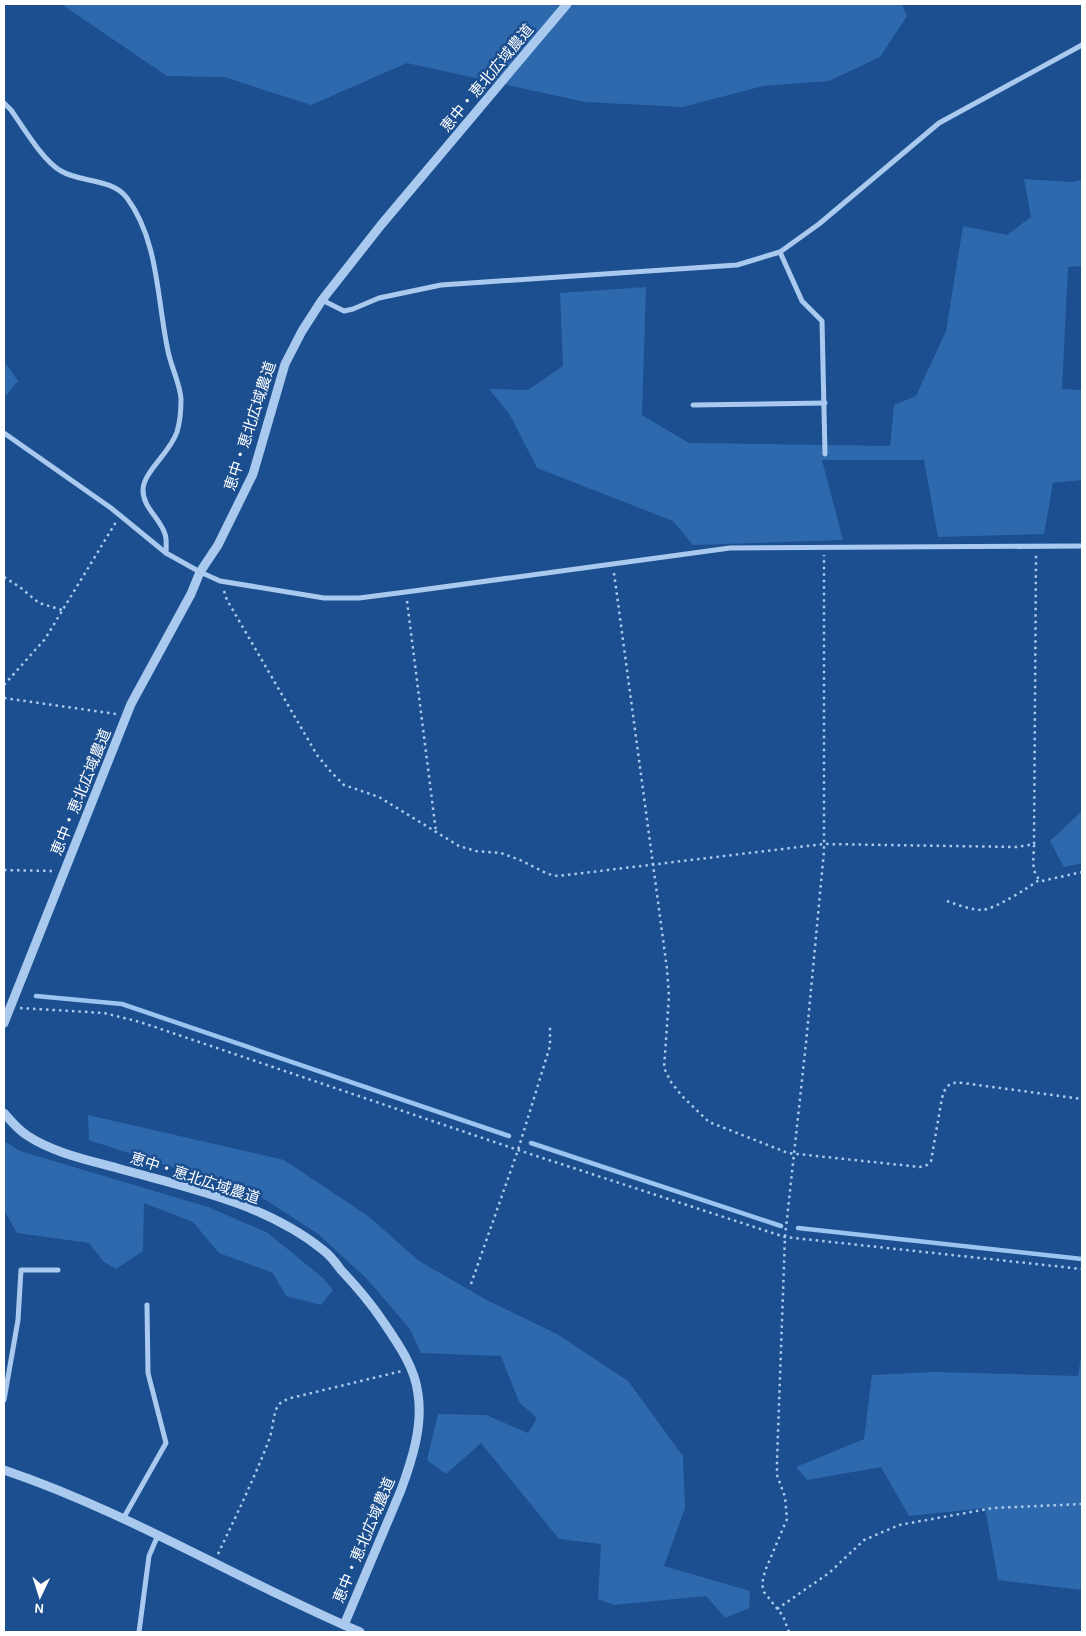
<svg xmlns="http://www.w3.org/2000/svg" width="1086" height="1636" font-family="Karla,'Noto Sans JP',sans-serif">
	<style>
		.green { fill: #2e69ad }
		.lines { fill: none; stroke-linecap: round; stroke-linejoin: round }
		.stream { stroke: #9cc4f0; stroke-width: 4.5 }
		.path { stroke: #a9c9ee; stroke-width: 2.5; stroke-dasharray: 2.5 4; stroke-linecap: butt }
		.minor { stroke: #a9c9ee; stroke-width: 5 }
		.tertiary { stroke: #a9c9ee; stroke-width: 9 }
		.labels { text-anchor: middle; stroke-width: 5; stroke-linejoin: round; paint-order: stroke }
		.street-label { font-size: 15px; fill: #fff; stroke: #1b4f8f }
	</style>
	<rect width="100%" height="100%" fill="#1b4f8f"/>
	<g class="green">
		<path d="M61,4H902L907,16L880,57L829,81L763,86L683,107L585,102L407,63L311,105L224,77L167,76Z"/>
		<path d="M1024,179L1072,182L1082,180V266L1068,267L1062,389L1082,390V480L1053,483L1044,534L938,537L924,460H822L843,540L693,545L673,521L537,468L510,415L489,389L528,390L563,366L560,293L646,287L642,415L689,443L890,446L894,405L916,396L946,331L963,226L1007,235L1031,217Z"/>
		<path d="M4,361L18,381L4,398Z"/>
		<path d="M1082,811V863L1064,867L1050,841Z"/>
		<path d="M88,1115L284,1160L368,1216L419,1261L485,1299L557,1334L628,1381L683,1456L685,1508L664,1566L750,1591L749,1608L725,1618L706,1596L614,1605L598,1599L601,1544L559,1539L481,1443L446,1474L427,1460L438,1414L486,1415L528,1433L537,1418L519,1402L501,1356L421,1353L410,1329L366,1278L317,1233L261,1197L89,1140Z"/>
		<path d="M4,1141L20,1151L208,1207L268,1233L324,1279L333,1290L321,1305L286,1296L273,1273L219,1253L193,1222L144,1203L143,1251L116,1269L104,1262L89,1243L17,1233L4,1210Z"/>
		<path d="M1082,1350V1590L998,1580L985,1508L909,1516L881,1467L807,1480L796,1467L864,1439L872,1375L933,1372L1078,1376Z"/>
	</g>
	<g class="lines">
		<g class="stream">
			<path d="M36,996L122,1004L509,1136"/>
			<path d="M531,1143L781,1226"/>
			<path d="M798,1228L1082,1259"/>
		</g>
		<g class="path">
			<path d="M614,573L667,969L669,996L664,1068L671,1082L682,1096L709,1122L788,1153L920,1167L927,1165L931,1161L942,1098C945,1086 950,1081 963,1083L1082,1099"/>
			<path d="M4,577L21,588L39,603L62,610"/>
			<path d="M224,591L227,600L317,755L331,772L344,785L379,797L459,846L476,851L501,853L520,860L548,874L558,876L824,844L1017,847L1034,844L1036,555"/>
			<path d="M407,601L436,832"/>
			<path d="M4,685L45,639L116,522"/>
			<path d="M4,698L116,714"/>
			<path d="M1034,845C1034,856 1030,875 1042,881L1082,872"/>
			<path d="M4,870L52,871"/>
			<path d="M947,901C958,905 971,910 982,910C995,909 1028,888 1039,880"/>
			<path d="M20,1008L104,1013L140,1022L518,1150L785,1237L1082,1269"/>
			<path d="M471,1284L518,1150L550,1046V1026"/>
			<path d="M218,1554C236,1516 254,1479 269,1440C273,1430 273,1413 278,1406C281,1401 286,1400 291,1398L402,1371"/>
			<path d="M777,1609L829,1573L864,1540L899,1525L993,1508L1082,1504"/>
			<path d="M789,1632L783,1616L764,1592L762,1584L765,1571L787,1519L785,1497L777,1475V1461L785,1237L806,1043L824,851V555"/>
		</g>
		<g class="minor">
			<path d="M4,103L11,110C23,127 43,161 61,171C81,183 112,178 127,198C159,241 157,301 168,351C171,367 180,383 181,399C181,410 180,422 177,432C170,453 143,472 143,490C143,508 160,518 165,534C167,539 166,547 166,553"/>
			<path d="M780,252L802,301L822,321L825,454"/>
			<path d="M322,300L344,311L353,309L379,298L441,285L737,265L780,252L819,224L939,123L1082,45"/>
			<path d="M693,405L825,403"/>
			<path d="M4,433L111,508L166,553L200,572L220,581L324,598H359L406,592L730,548L1082,546"/>
			<path d="M4,1400L18,1320L21,1270H58"/>
			<path d="M123,1519L166,1443L148,1373L147,1305"/>
			<path d="M139,1632L149,1556L158,1535"/>
		</g>
		<g class="tertiary">
			<path d="M4,1023L131,704L191,594L200,572L218,545L253,474L285,364L302,331L322,300L381,225L567,4"/>
			<path d="M4,1113C11,1121 18,1130 28,1136C54,1153 88,1160 117,1168C188,1188 265,1203 323,1250C330,1255 336,1263 341,1270C356,1286 370,1302 382,1320C397,1342 415,1367 418,1394C423,1426 412,1460 401,1490L344,1625"/>
			<path d="M4,1470C128,1512 240,1581 360,1632"/>
		</g>
	</g>
	<g class="labels">
		<g class="street-label">
			<text transform="translate(487 78) rotate(-50)" y="5">恵中・恵北広域農道</text>
			<text transform="translate(250 426) rotate(-72)" y="5">恵中・恵北広域農道</text>
			<text transform="translate(81 792) rotate(-68)" y="5">恵中・恵北広域農道</text>
			<text transform="translate(195 1178) rotate(18)" y="5">恵中・恵北広域農道</text>
			<text transform="translate(364 1540) rotate(-67)" y="5">恵中・恵北広域農道</text>
		</g>
	</g>
	<rect width="1086" height="1636" fill="none" stroke="#ffffff" stroke-width="10"/>
	<g transform="translate(40 1596) rotate(184)" stroke="#1b4f8f" stroke-width="4" paint-order="stroke">
	<path d="M0-4L9 19L0 12L-9 19Z" fill="#ffffff"/>
	<text y="-8" font-size="14" font-weight="bold" text-anchor="middle" fill="#ffffff">N</text>
	</g>
</svg>
